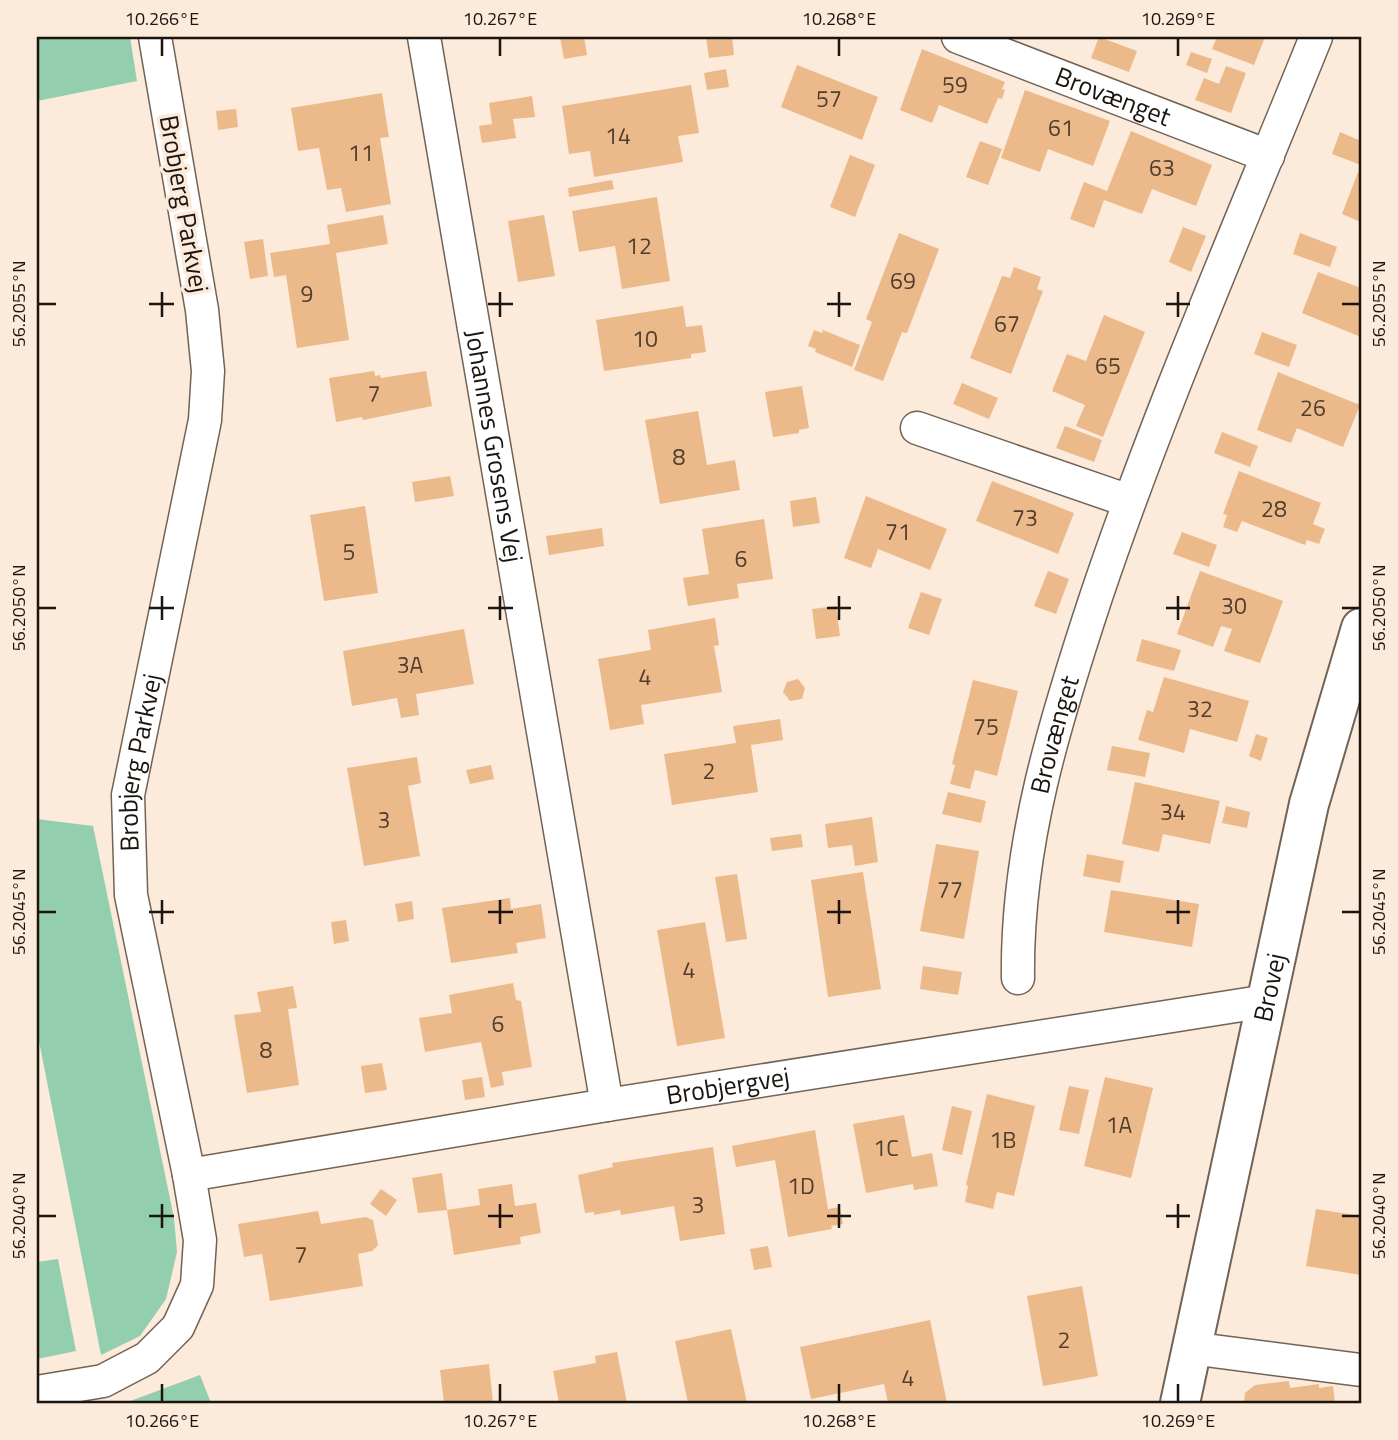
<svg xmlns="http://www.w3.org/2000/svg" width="1398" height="1440" font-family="'Titillium Web',sans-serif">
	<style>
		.green { fill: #93cfae }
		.building { fill: #ecb98b }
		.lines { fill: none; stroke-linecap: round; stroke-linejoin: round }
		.street-casing { stroke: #716356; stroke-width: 35 }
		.secondary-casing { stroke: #716356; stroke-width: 42 }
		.street { stroke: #fff; stroke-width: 32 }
		.secondary { stroke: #fff; stroke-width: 38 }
		.ticks { fill: none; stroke: #1b1510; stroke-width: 2.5 }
		.labels { text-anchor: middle; stroke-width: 7; stroke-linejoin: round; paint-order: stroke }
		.number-label { font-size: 23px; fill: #4f3e2f }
		.street-label { font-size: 26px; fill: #1b1510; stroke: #fceadb }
		.neatline { fill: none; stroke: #1b1510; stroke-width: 2.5 }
		.ticks-label { font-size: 18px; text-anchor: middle; fill: #1b1510 }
	</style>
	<rect width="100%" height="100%" fill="#fceadb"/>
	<g class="green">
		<path d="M37,37H130L137,81L37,101Z"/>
		<path d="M37,819L93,826L174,1218L177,1252L166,1299L140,1336L101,1355L37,1031Z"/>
		<path d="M58,1259L76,1351L37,1359V1262Z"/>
		<path d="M200,1375L211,1403H125Z"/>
	</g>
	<g class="building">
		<path d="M560,37H584L587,55L564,59Z"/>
		<path d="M706,37H732L734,55L709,58Z"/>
		<path d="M1099,37L1137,51L1129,72L1091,58Z"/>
		<path d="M1217,37H1265L1254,65L1212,49Z"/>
		<path d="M922,49L1005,82L1002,89L1005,90L1002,99L998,98L987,124L939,105L932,123L900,110Z"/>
		<path d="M1191,52L1212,59L1207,73L1186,65Z"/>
		<path d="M797,65L878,97L862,140L781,107Z"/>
		<path d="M1226,66L1246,73L1231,113L1195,100L1204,78L1219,84Z"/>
		<path d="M726,69L729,87L707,90L704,73Z"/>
		<path d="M691,85L699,133L678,136L683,162L594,177L590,151L569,154L562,106Z"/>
		<path d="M1025,90L1110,121L1093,166L1048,149L1040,172L1001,158Z"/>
		<path d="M382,93L389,137L380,138L391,204L346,212L341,188L327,190L319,148L298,151L291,108Z"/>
		<path d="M532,96L535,117L513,119L516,138L482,143L479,126L492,124L489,103Z"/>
		<path d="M236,109L238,127L218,130L216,111Z"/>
		<path d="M1131,131L1212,165L1196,206L1152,189L1142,214L1104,200L1094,228L1070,219L1084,182L1107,191Z"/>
		<path d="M1340,132L1361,141V165L1332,154Z"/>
		<path d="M980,141L1002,149L988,185L966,177Z"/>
		<path d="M850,155L875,165L855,217L830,207Z"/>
		<path d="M1358,172L1361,173V222L1342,214Z"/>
		<path d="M612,180L614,189L569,197L568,188Z"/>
		<path d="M657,197L670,281L622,289L615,246L579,252L572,211Z"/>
		<path d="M383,215L388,244L336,253L349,340L297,348L286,275L274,277L270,253L330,244L327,225Z"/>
		<path d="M544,215L555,276L518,282L508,221Z"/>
		<path d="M1183,227L1206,236L1191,272L1169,262Z"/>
		<path d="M899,233L939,249L907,333L902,332L883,381L854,370L872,322L866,319Z"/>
		<path d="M1300,233L1337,247L1330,267L1293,254Z"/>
		<path d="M263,239L268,276L250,279L244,242Z"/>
		<path d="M1014,267L1041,277L1037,289L1043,291L1011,374L970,358L1002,276L1010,278Z"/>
		<path d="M1318,272L1361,288V337L1302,313Z"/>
		<path d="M683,306L686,327L702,325L706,352L691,354V358L604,371L596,320Z"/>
		<path d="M1104,315L1145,332L1103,437L1076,426L1085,405L1052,391L1067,354L1086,361Z"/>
		<path d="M814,330L822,333L823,330L860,345L852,367L815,352L816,349L808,346Z"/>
		<path d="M1262,332L1297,345L1289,367L1254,354Z"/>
		<path d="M374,371L375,376L380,375L381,378L426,371L432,406L363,420L362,417L336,422L329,378Z"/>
		<path d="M1278,372L1360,405L1343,447L1297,428L1291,443L1257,430Z"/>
		<path d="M962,383L998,398L989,419L953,404Z"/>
		<path d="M802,386L809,428L799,430V433L773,437L765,392Z"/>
		<path d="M698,411L707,465L735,460L740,490L660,504L645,420Z"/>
		<path d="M1065,426L1102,440L1094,462L1056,448Z"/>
		<path d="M1222,432L1258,446L1250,467L1214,453Z"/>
		<path d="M1239,471L1321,503L1313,524L1325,529L1319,544L1307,540L1305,545L1242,521L1237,532L1223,527L1227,515L1223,514Z"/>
		<path d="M450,476L454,496L415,502L412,482Z"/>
		<path d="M992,481L1074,513L1058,554L976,521Z"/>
		<path d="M866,496L947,529L930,570L878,549L871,568L844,558Z"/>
		<path d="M816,497L820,523L793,527L790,501Z"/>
		<path d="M365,506L378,593L324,601L310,515Z"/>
		<path d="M764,519L773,579L737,584L739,598L688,606L683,578L709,574L702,529Z"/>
		<path d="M602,528L604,546L549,555L546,536Z"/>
		<path d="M1182,532L1217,545L1209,567L1173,554Z"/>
		<path d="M1048,571L1069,579L1056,614L1034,606Z"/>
		<path d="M1200,571L1283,601L1260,663L1224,651L1232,629L1221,626L1213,647L1177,634Z"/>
		<path d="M921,592L942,599L929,635L908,628Z"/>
		<path d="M836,606L840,636L816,639L812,609Z"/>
		<path d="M715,618L719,645L714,646L722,692L641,705L644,724L610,730L598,659L651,650L648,630Z"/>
		<path d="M464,629L474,684L416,694L419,715L401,718L397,698L352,706L343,651Z"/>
		<path d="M1142,639L1181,650L1174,671L1136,661Z"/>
		<path d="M1164,677L1249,701L1237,742L1190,729L1184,753L1138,740L1147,710L1153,712Z"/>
		<path d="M798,679L805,688L802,699L790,701L783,692L787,682Z"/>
		<path d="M973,680L1018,691L997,776L975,770L970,789L950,784L955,765L952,764Z"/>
		<path d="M780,719L783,740L751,745L758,792L672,805L664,754L736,743L733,726Z"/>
		<path d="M1256,734L1268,738L1261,761L1249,756Z"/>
		<path d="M1112,746L1150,753L1145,777L1107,770Z"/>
		<path d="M417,757L421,783L408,786L420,856L364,866L347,768Z"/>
		<path d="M491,765L494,779L470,784L466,770Z"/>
		<path d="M1135,782L1220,801L1210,844L1163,834L1159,852L1122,844Z"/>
		<path d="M948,792L986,801L981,823L942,814Z"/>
		<path d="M1226,806L1250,812L1247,828L1222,823Z"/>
		<path d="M872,817L878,862L855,866L852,845L828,848L825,824Z"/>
		<path d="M801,834L803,847L772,851L770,838Z"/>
		<path d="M936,844L979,851L964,939L920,931Z"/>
		<path d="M1087,854L1124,861L1120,883L1083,876Z"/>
		<path d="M863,872L881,989L828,997L811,880Z"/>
		<path d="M737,874L747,939L726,942L715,877Z"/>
		<path d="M1111,890L1199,904L1192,947L1104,932Z"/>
		<path d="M510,898L511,909L541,904L546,938L516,943L518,953L451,963L442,908Z"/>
		<path d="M412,901L414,919L398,922L395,904Z"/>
		<path d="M346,920L349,941L334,944L331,922Z"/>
		<path d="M705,922L725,1038L677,1046L657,930Z"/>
		<path d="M923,966L962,972L958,995L920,989Z"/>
		<path d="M513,983L516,1000L521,1001L532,1067L502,1072L504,1085L491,1088L481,1042L425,1052L419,1018L452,1013L449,995Z"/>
		<path d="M293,986L297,1008L288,1009L299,1085L247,1093L234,1015L261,1012L257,992Z"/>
		<path d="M382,1063L387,1090L365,1093L361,1066Z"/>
		<path d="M482,1077L485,1097L465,1100L462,1080Z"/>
		<path d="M1105,1077L1153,1088L1131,1178L1084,1166Z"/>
		<path d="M1069,1086L1089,1090L1079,1134L1059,1130Z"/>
		<path d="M987,1094L1035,1106L1014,1196L997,1192L993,1209L965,1202L968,1186L966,1185Z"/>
		<path d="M952,1106L972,1111L962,1155L942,1150Z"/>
		<path d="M904,1115L912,1157L932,1153L938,1186L914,1190L913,1184L866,1193L853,1124Z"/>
		<path d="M815,1130L828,1209L840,1207L843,1224L831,1226L832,1229L788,1237L775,1160L736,1167L732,1146Z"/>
		<path d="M713,1147L725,1234L680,1241L674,1206L621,1215L620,1210L594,1215V1212L585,1213L578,1175L613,1167L612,1163Z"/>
		<path d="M442,1173L447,1210L480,1205L478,1189L512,1184L515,1206L536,1203L541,1233L520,1237L521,1244L454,1255L447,1210L418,1213L412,1178Z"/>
		<path d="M381,1189L397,1200L386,1216L370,1204Z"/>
		<path d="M1316,1209L1361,1216V1275L1306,1266Z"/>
		<path d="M318,1211L321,1224L366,1217L373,1220L378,1245L372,1251L358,1254L363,1286L270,1301L262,1254L244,1257L238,1224Z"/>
		<path d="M768,1246L772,1267L754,1270L750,1249Z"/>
		<path d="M1082,1286L1098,1376L1043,1386L1027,1296Z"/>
		<path d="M930,1320L947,1403H888L884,1384L811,1399L800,1347Z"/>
		<path d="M731,1329L747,1403H688L675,1341Z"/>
		<path d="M617,1352L627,1403H559L553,1371L596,1363L595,1356Z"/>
		<path d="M489,1364L493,1403H444L440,1370Z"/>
		<path d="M1289,1381L1290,1388L1319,1384V1388L1333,1386L1335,1403H1244L1245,1393L1255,1385Z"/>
	</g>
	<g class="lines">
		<defs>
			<g id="street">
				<path id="s1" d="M424,37L607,1105"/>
				<path id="s2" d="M958,37L1268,156"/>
				<path d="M917,428L1129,501"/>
				<path id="s3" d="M1018,978C1016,846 1055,721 1096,597C1160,407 1241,223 1316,37"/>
				<path id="s4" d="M189,1175L607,1105L1267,1001"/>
				<path d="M1190,1348L1361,1370"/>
				<path id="s5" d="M37,1392L103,1381L147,1358L178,1327L197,1285L200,1240L189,1175L131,895L128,795L205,420L208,371L202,310L155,37"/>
			</g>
			<g id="secondary">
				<path id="s6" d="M1180,1403L1309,804L1361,628"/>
			</g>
		</defs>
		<use href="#street" class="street-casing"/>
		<use href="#secondary" class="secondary-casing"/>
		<use href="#street" class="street"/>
		<use href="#secondary" class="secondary"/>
	</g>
	<path class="ticks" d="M162,38V56M500,38V56M839,38V56M1178,38V56M162,292V317M500,292V317M839,292V317M1178,292V317M38,304H56M149,304H174M488,304H513M827,304H851M1166,304H1190M1342,304H1360M162,596V620M500,596V620M839,596V620M1178,596V620M38,608H56M149,608H174M488,608H513M827,608H851M1166,608H1190M1342,608H1360M162,900V924M500,900V924M839,900V924M1178,900V924M38,912H56M149,912H174M488,912H513M827,912H851M1166,912H1190M1342,912H1360M162,1204V1228M500,1204V1228M839,1204V1228M1178,1204V1228M38,1216H56M149,1216H174M488,1216H513M827,1216H851M1166,1216H1190M1342,1216H1360M162,1384V1402M500,1384V1402M839,1384V1402M1178,1384V1402"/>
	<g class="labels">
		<g class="number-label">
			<text x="955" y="93">59</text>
			<text x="829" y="107">57</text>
			<text x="1061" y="136">61</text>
			<text x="618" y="144">14</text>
			<text x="361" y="161">11</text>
			<text x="1162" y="176">63</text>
			<text x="639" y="254">12</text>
			<text x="903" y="289">69</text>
			<text x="307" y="302">9</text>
			<text x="1007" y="332">67</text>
			<text x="645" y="347">10</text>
			<text x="1108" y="374">65</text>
			<text x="374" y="402">7</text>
			<text x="1313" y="416">26</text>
			<text x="679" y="465">8</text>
			<text x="1274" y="517">28</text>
			<text x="1025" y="526">73</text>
			<text x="898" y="540">71</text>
			<text x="349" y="560">5</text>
			<text x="741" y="567">6</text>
			<text x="1234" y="614">30</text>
			<text x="410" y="673">3A</text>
			<text x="645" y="685">4</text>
			<text x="1200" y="717">32</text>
			<text x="986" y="735">75</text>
			<text x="709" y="779">2</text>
			<text x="1173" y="820">34</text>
			<text x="384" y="828">3</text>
			<text x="950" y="898">77</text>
			<text x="689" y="978">4</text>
			<text x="498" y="1032">6</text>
			<text x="266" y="1058">8</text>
			<text x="1119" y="1133">1A</text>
			<text x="1003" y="1148">1B</text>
			<text x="886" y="1156">1C</text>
			<text x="801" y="1194">1D</text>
			<text x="698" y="1213">3</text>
			<text x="301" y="1263">7</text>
			<text x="1064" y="1348">2</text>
			<text x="908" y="1386">4</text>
		</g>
		<g class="street-label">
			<text dy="9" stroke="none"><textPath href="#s2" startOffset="166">Brovænget</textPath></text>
			<text transform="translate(184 204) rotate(80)" y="9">Brobjerg Parkvej</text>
			<text dy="9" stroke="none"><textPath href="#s1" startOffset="415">Johannes Grosens Vej</textPath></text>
			<text dy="9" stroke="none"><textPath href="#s3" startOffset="247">Brovænget</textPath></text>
			<text dy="9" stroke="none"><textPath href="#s5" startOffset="737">Brobjerg Parkvej</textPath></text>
			<text dy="9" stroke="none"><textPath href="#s6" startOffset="425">Brovej</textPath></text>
			<text dy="9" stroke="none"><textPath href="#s4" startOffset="546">Brobjergvej</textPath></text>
		</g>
	</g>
	<rect width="1398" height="1440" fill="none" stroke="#fceadb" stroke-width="77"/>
	<rect x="38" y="38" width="1322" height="1364" class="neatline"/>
	<g class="ticks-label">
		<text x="162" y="25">10.266°E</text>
		<text x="500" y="25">10.267°E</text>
		<text x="839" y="25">10.268°E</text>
		<text x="1178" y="25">10.269°E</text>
		<text transform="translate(19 304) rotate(-90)" y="6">56.2055°N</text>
		<text transform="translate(1379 304) rotate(-90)" y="6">56.2055°N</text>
		<text transform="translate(19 608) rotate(-90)" y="6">56.2050°N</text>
		<text transform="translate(1379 608) rotate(-90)" y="6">56.2050°N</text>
		<text transform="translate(19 912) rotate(-90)" y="6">56.2045°N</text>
		<text transform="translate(1379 912) rotate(-90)" y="6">56.2045°N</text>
		<text transform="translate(19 1216) rotate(-90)" y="6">56.2040°N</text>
		<text transform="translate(1379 1216) rotate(-90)" y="6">56.2040°N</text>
		<text x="162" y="1427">10.266°E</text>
		<text x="500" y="1427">10.267°E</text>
		<text x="839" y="1427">10.268°E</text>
		<text x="1178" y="1427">10.269°E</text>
	</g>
</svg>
